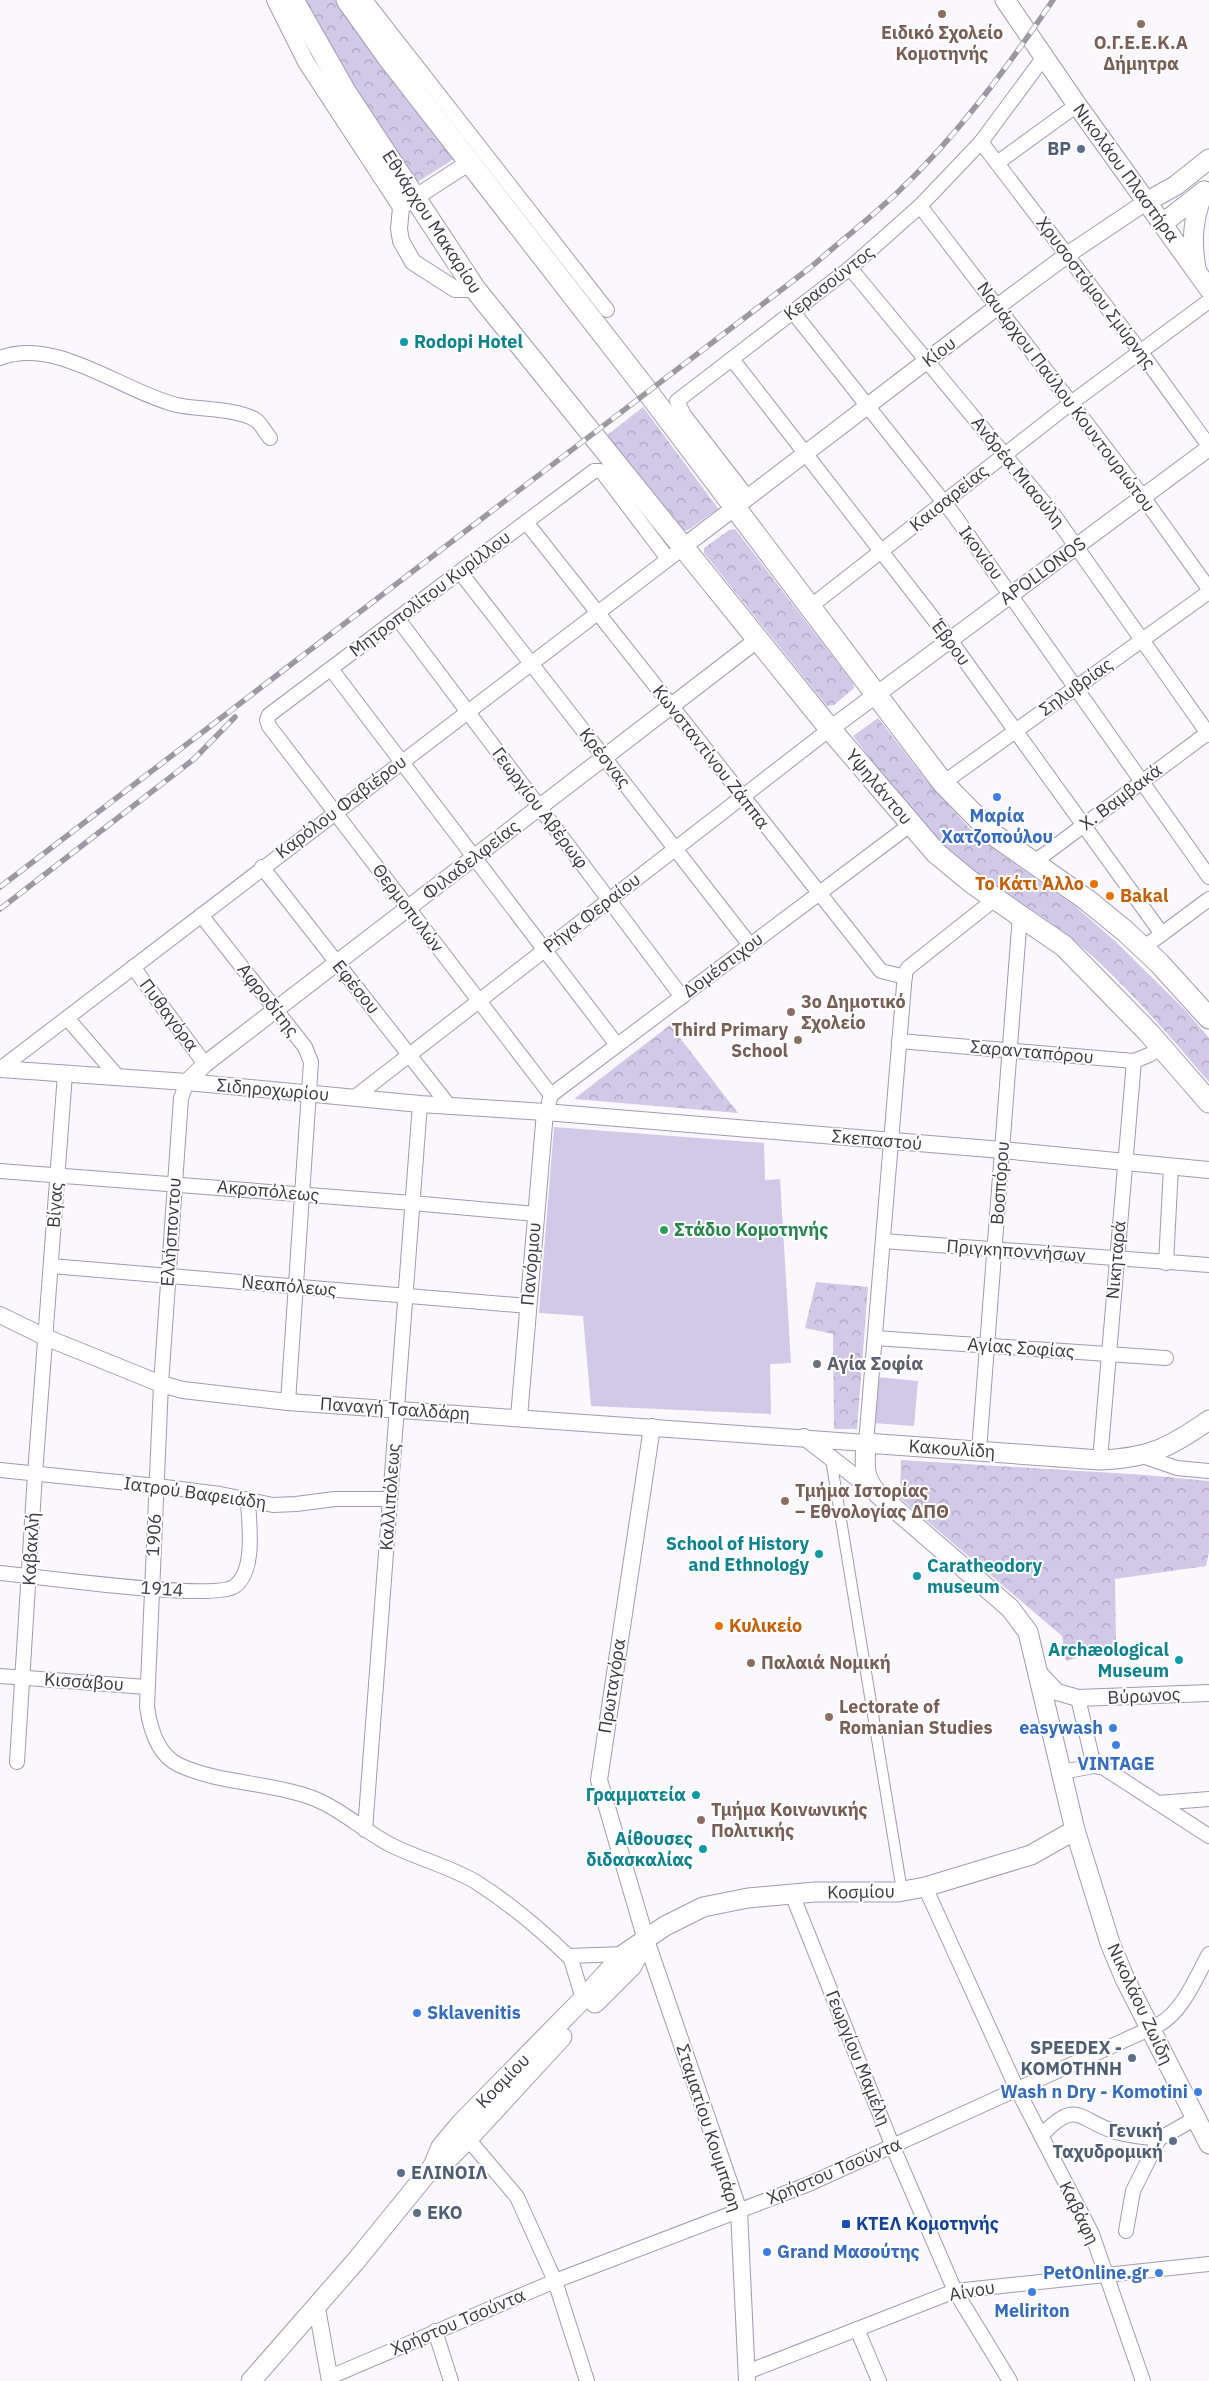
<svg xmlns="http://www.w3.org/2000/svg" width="1209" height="2381" font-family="'IBM Plex Sans',sans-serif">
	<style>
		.green { fill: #d2c8e7 }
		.park { fill: url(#park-crowns) }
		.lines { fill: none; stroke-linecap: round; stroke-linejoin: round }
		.pedestrian-casing { stroke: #a19ab1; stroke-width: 12 }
		.minor-casing { stroke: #a19ab1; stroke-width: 16 }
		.tertiary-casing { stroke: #a19ab1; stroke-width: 18 }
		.secondary-casing { stroke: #a19ab1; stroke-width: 21 }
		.primary-casing { stroke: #a19ab1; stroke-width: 23 }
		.pedestrian { stroke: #fff; stroke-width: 10 }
		.minor { stroke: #fff; stroke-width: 14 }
		.tertiary { stroke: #fff; stroke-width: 16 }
		.secondary { stroke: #fff; stroke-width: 19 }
		.primary { stroke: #fff; stroke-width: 21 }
		.rail-casing { stroke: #9b99a0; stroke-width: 5.5 }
		.rail { stroke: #fff; stroke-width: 4; stroke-dasharray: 11; stroke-linecap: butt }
		.education-dot { fill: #8d6e63; stroke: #fff; stroke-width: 2 }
		.service-dot { fill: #5c6f8a; stroke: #fff; stroke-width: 2 }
		.culture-dot { fill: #0f9aa8; stroke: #fff; stroke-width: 2 }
		.shop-dot { fill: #3f7fe0; stroke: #fff; stroke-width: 2 }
		.food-dot { fill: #e8710a; stroke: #fff; stroke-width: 2 }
		.leisure-dot { fill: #2e9e5b; stroke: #fff; stroke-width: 2 }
		.worship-dot { fill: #6b7280; stroke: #fff; stroke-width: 2 }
		.transit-dot { fill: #1a4fb4; stroke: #fff; stroke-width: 2 }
		.labels { text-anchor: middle; stroke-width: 4; stroke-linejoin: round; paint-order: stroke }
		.education-label { font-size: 18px; font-weight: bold; fill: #785e54; stroke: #fff; text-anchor: start }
		.service-label { font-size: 18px; font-weight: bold; fill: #4e5e75; stroke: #fff; text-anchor: end }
		.street-label { font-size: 18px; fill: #3b3942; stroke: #fff }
		.culture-label { font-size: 18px; font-weight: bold; fill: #0d838f; stroke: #fff; text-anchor: end }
		.shop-label { font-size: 18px; font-weight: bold; fill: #366cbe; stroke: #fff }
		.food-label { font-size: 18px; font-weight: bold; fill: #c56008; stroke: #fff; text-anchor: start }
		.leisure-label { font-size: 18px; font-weight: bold; fill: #27864d; stroke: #fff; text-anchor: start }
		.worship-label { font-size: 18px; font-weight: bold; fill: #5b616d; stroke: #fff; text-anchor: start }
		.transit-label { font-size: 18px; font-weight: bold; fill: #164399; stroke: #fff; text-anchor: start }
	</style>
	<defs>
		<pattern id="park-crowns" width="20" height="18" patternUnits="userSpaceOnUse" patternTransform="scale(1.25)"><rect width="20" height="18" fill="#d2c8e7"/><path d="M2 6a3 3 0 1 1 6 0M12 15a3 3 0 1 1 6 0" fill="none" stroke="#aca3bd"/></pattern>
	</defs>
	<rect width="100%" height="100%" fill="#faf8fd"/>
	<g class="green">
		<path d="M554,1127L764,1143L765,1180L780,1179L791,1363L770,1364L771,1414L591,1406L583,1316L539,1313Z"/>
		<path d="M876,1377L918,1381L914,1426L873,1423Z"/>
	</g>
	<g class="park">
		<path d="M304,0H338L457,157L416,183L346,75Z"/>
		<path d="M643,407L717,507L718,509L688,530L684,531L606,436Z"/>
		<path d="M735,529L853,683L854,688L834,705L827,706L704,553V548L729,530Z"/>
		<path d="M878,718L926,780L971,830L995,850L1075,906L1116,942L1186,1011L1209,1038V1082C1167,1033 1125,983 1076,942C1039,910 993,889 956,857C916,822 885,777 853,736Z"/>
		<path d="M670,1025L738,1113L574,1099Z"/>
		<path d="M816,1282L868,1287L857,1429H834L833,1334L805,1328Z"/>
		<path d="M901,1460L1146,1475L1209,1481V1552L1206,1566L1115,1579L1116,1647L1066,1661L1062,1636L900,1498Z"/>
	</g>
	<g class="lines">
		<defs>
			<path id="pedestrian" d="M831,1459L902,1891"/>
			<g id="minor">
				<path d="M365,0L607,310"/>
				<path d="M981,142L1140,351L1209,446"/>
				<path d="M997,163L1077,105"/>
				<path d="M920,206L1143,497L1209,589"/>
				<path d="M850,268L1051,511L1209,735"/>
				<path d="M793,312L954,515L1209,877"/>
				<path d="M0,358C56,336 123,392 177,405C199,410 237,408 256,420C261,424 266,433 270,438"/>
				<path d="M732,359L950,640L1162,934"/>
				<path d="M748,498L684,415L677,401L850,268L920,206L981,142L1044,57"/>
				<path d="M526,522L881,971L905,977"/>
				<path d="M460,572L750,945"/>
				<path d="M811,606L1071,403L1209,301"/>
				<path d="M398,619L682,997"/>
				<path d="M331,669L617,1045"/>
				<path d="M943,783L1209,592"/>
				<path d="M1033,863L1209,732"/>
				<path d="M262,867L450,1107"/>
				<path d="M201,915L305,1047L311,1062L288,1402"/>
				<path d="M1143,948L1209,899"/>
				<path d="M133,967L205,1064"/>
				<path d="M67,1018L118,1077"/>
				<path d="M899,1041L1134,1061L1149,1055L1162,1047"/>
				<path d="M0,1069L675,554"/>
				<path d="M187,1082L181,1098L161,1384L147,1707C150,1728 158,1755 179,1765C218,1783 263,1782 304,1795C335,1804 361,1829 389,1844C416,1858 451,1867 476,1882C509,1903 540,1929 568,1956L624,1954"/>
				<path d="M551,1095L269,726L267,720L269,715L594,471H600L603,473L668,559"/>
				<path d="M355,1097L830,729"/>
				<path d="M549,1102L551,1095L910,825"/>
				<path d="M0,1171L412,1203L536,1214"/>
				<path d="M883,1241L1209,1265"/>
				<path d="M1166,1263L1171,1167"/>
				<path d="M51,1266L528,1306"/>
				<path d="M875,1338L1166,1358"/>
				<path d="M866,1443L905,973L908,968L995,899"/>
				<path d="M979,1451L1020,915"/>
				<path d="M1142,1456L1177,1468L1209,1471"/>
				<path d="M1100,1460L1134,1061"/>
				<path d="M0,1470L157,1486L220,1494L273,1505L296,1504L335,1499H390"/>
				<path d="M0,1573C36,1576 215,1602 235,1586C256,1570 249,1524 248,1501"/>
				<path d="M0,1676L146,1687"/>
				<path d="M1078,1698L1094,1766"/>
				<path d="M17,1762L35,1474L65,1074"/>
				<path d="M1062,1772L1094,1766L1104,1768L1209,1836"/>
				<path d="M1158,1803L1209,1799"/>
				<path d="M365,1830L420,1104"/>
				<path d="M925,1887L1017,2089L1092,2234L1143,2381"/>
				<path d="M792,1894L893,2147L955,2291L1010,2381"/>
				<path d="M570,1956L583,1999"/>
				<path d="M1041,2136C1077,2097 1079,2121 1116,2132C1130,2136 1145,2137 1159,2139"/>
				<path d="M468,2139L517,2197L555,2281L587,2381"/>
				<path d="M1126,2231L1133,2191L1159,2139L1196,2118"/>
				<path d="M857,2329L879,2381"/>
				<path d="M435,2331L451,2381"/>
				<path d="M747,2372L955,2291L1209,2264"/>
				<path d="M330,2377L555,2281L809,2184L1158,2025C1183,2012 1196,1977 1209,1954"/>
			</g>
			<g id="tertiary">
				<path d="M275,0L306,62L401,207L399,229L401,241L413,262L455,289H475"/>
				<path d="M405,204L470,162"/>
				<path d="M683,547L997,307L1067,255L1146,202"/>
				<path d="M830,729L1209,448"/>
				<path d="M0,1069L187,1082L420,1104L545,1112L1002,1150L1209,1170"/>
				<path d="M187,1082L205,1064L757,640"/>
				<path d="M0,1315L45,1337L161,1384L183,1390L288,1402L866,1443"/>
				<path d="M519,1417L545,1112"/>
				<path d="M652,1427L599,1780L646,1940L739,2211L747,2381"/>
				<path d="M804,1437L875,1492"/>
				<path d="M1039,1673L1057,1692L1078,1698L1209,1693"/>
				<path d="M317,2308L330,2381"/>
			</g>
			<g id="secondary">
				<path d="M1005,0L1077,105L1209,289"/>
				<path d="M1146,202L1175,186L1209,159"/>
				<path d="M1162,224L1204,191"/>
				<path d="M1196,268C1191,240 1193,217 1204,191"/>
				<path d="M1209,1420C1169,1448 1149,1458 1100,1460L866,1443C865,1466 862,1476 878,1494L1010,1608L1028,1632L1075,1830L1110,1943L1125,1979L1209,2144"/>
				<path d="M595,2003L632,1966L645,1941"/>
				<path d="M433,2166L450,2157L468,2139L562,2037"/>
				<path d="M251,2381L355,2262L433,2166L441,2147L461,2123L578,2004L624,1954L665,1926L703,1907L748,1898L815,1892H898L925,1887L1031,1855L1075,1830"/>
			</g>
			<g id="primary">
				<path d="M293,0L346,93L475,289L830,729L936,853L971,882L1064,946L1149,1033L1209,1102"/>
				<path d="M347,0L387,56L644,387L943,783L994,835L1087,900L1125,931L1159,963L1209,1018"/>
			</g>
		</defs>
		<use href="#pedestrian" class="pedestrian-casing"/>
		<use href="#minor" class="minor-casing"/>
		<use href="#tertiary" class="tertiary-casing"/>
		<use href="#secondary" class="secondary-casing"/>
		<use href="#primary" class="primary-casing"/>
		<use href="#pedestrian" class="pedestrian"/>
		<use href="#minor" class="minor"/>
		<use href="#tertiary" class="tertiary"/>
		<use href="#secondary" class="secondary"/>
		<use href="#primary" class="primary"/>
		<defs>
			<g id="rail">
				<path d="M0,887L811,267C840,242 870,218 898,192C957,136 1007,68 1053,0"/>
				<path d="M0,909L194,759L235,717"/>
			</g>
		</defs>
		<use href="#rail" class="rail-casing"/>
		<use href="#rail" class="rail"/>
	</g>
	<g class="education-dot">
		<circle cx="942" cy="14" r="5"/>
		<circle cx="1141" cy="24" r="5"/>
		<circle cx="791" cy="1012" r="5"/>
		<circle cx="798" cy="1040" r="5"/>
		<circle cx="785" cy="1501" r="5"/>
		<circle cx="751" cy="1663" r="5"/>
		<circle cx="829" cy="1717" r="5"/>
		<circle cx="701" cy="1820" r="5"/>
	</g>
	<g class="service-dot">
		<circle cx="1081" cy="149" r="5"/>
		<circle cx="1132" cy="2058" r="5"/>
		<circle cx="1173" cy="2141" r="5"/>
		<circle cx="401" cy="2173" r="5"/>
		<circle cx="417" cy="2213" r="5"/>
	</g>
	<g class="culture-dot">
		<circle cx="404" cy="342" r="5"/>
		<circle cx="819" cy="1554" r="5"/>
		<circle cx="917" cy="1576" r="5"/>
		<circle cx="1179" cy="1660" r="5"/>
		<circle cx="696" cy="1795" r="5"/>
		<circle cx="703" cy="1849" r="5"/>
	</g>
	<g class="shop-dot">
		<circle cx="997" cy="797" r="5"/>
		<circle cx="1113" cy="1728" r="5"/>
		<circle cx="1116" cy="1745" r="5"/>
		<circle cx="417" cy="2013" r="5"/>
		<circle cx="1198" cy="2092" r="5"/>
		<circle cx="767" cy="2252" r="5"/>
		<circle cx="1159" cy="2273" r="5"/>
		<circle cx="1032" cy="2292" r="5"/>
	</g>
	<g class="food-dot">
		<circle cx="1094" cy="884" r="5"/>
		<circle cx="1110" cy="896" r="5"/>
		<circle cx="719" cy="1626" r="5"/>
	</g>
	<circle class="leisure-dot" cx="664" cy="1230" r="5"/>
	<circle class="worship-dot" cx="817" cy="1364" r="5"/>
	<rect class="transit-dot" x="841" y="2219" width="10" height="10" rx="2.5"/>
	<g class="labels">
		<g class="education-label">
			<text x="942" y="39" text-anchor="middle">Ειδικό Σχολείο<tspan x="942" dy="21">Κομοτηνής</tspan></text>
			<text x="1141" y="49" text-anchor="middle">Ο.Γ.Ε.Ε.Κ.Α<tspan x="1141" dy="21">Δήμητρα</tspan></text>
			<text x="801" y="1008">3ο Δημοτικό<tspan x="801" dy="21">Σχολείο</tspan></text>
			<text x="788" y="1036" text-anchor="end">Third Primary<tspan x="788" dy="21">School</tspan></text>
			<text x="795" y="1497">Τμήμα Ιστορίας<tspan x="795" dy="21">– Εθνολογίας ΔΠΘ</tspan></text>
			<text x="761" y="1669">Παλαιά Νομική</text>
			<text x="839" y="1713">Lectorate of<tspan x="839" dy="21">Romanian Studies</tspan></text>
			<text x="711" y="1816">Τμήμα Κοινωνικής<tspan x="711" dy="21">Πολιτικής</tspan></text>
		</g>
		<g class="service-label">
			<text x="1071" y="155">BP</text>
			<text x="1122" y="2054">SPEEDEX -<tspan x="1122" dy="21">ΚΟΜΟΤΗΝΗ</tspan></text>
			<text x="1163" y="2137">Γενική<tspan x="1163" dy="21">Ταχυδρομική</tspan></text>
			<text x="411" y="2179" text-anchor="start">ΕΛΙΝΟΙΛ</text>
			<text x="427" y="2219" text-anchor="start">EKO</text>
		</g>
		<g class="street-label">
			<text transform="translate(1126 173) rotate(54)" y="6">Νικολάου Πλαστήρα</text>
			<text transform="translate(432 222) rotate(57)" y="6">Εθνάρχου Μακαρίου</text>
			<text transform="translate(829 283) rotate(-38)" y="6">Κερασούντος</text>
			<text transform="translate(1096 293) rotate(53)" y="6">Χρυσοστόμου Σμύρνης</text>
			<text transform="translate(939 352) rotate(-38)" y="6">Κίου</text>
			<text transform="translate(1066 397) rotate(53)" y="6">Ναυάρχου Παύλου Κουντουριώτου</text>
			<text transform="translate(1018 472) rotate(51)" y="6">Ανδρέα Μιαούλη</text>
			<text transform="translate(949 498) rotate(-39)" y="6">Καισαρείας</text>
			<text transform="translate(981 553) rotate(54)" y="6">Ικονίου</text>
			<text transform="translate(1043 571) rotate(-36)" y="6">APOLLONOS</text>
			<text transform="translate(430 594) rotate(-37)" y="6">Μητροπολίτου Κυρίλλου</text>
			<text transform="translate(951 643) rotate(53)" y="6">Έβρου</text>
			<text transform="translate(1076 687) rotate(-36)" y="6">Σηλυβρίας</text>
			<text transform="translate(711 757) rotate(52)" y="6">Κωνσταντίνου Ζάππα</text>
			<text transform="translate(605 758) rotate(52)" y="6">Κρέσνας</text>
			<text transform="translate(879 787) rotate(50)" y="6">Υψηλάντου</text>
			<text transform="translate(1121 797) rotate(-37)" y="6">Χ. Βαμβακά</text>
			<text transform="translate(341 807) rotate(-37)" y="6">Καρόλου Φαβιέρου</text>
			<text transform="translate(540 808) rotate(53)" y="6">Γεωργίου Αβέρωφ</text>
			<text transform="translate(471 860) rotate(-38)" y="6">Φιλαδελφείας</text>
			<text transform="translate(408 908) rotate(53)" y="6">Θερμοπυλών</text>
			<text transform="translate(592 913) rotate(-38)" y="6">Ρήγα Φεραίου</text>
			<text transform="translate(723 965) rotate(-37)" y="6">Δομέστιχου</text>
			<text transform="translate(356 987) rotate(51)" y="6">Εφέσου</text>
			<text transform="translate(268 1000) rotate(52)" y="6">Αφροδίτης</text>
			<text transform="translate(169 1015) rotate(53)" y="6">Πυθαγόρα</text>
			<text transform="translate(1032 1052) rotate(5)" y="6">Σαρανταπόρου</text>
			<text transform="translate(273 1090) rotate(5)" y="6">Σιδηροχωρίου</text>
			<text transform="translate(877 1140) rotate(5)" y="6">Σκεπαστού</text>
			<text transform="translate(1000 1183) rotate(-86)" y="6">Βοσπόρου</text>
			<text transform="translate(268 1191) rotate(5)" y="6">Ακροπόλεως</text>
			<text transform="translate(55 1205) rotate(-86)" y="6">Βίγας</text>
			<text transform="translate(171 1232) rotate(-86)" y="6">Ελλήσποντου</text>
			<text transform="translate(1016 1251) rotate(4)" y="6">Πριγκηποννήσων</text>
			<text transform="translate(1116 1260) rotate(-85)" y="6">Νικηταρά</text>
			<text transform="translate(531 1264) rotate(-85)" y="6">Πανόρμου</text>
			<text transform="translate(289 1286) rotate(5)" y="6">Νεαπόλεως</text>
			<text transform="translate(1021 1348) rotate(4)" y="6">Αγίας Σοφίας</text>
			<text transform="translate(395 1409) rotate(4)" y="6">Παναγή Τσαλδάρη</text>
			<text transform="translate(952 1449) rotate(4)" y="6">Κακουλίδη</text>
			<text transform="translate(195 1493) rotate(8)" y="6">Ιατρού Βαφειάδη</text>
			<text transform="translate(390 1497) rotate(-86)" y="6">Καλλιπόλεως</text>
			<text transform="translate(154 1535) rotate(-87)" y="6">1906</text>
			<text transform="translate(31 1549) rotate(-87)" y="6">Καβακλή</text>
			<text transform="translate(162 1589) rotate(4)" y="6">1914</text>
			<text transform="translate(84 1682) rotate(4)" y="6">Κισσάβου</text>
			<text transform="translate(612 1686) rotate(-81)" y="6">Πρωταγόρα</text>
			<text transform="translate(1144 1696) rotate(-3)" y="6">Βύρωνος</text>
			<text transform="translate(861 1892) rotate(-1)" y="6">Κοσμίου</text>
			<text transform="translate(1140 2004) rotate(65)" y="6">Νικολάου Ζωίδη</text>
			<text transform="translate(858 2058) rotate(68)" y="6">Γεωργίου Μαμέλη</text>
			<text transform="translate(503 2081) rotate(-46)" y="6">Κοσμίου</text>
			<text transform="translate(709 2128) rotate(72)" y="6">Σταματίου Κουμπάρη</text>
			<text transform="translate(834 2171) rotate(-23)" y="6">Χρήστου Τσούντα</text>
			<text transform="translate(1079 2213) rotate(64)" y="6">Καβάφη</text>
			<text transform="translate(972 2291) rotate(-10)" y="6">Αίνου</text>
			<text transform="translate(458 2322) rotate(-23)" y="6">Χρήστου Τσούντα</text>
		</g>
		<g class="culture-label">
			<text x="414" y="348" text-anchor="start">Rodopi Hotel</text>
			<text x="809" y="1550">School of History<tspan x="809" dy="21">and Ethnology</tspan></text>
			<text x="927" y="1572" text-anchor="start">Caratheodory<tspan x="927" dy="21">museum</tspan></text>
			<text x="1169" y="1656">Archæological<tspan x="1169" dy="21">Museum</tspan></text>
			<text x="686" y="1801">Γραμματεία</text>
			<text x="693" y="1845">Αίθουσες<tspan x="693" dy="21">διδασκαλίας</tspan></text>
		</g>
		<g class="shop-label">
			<text x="997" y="822">Μαρία<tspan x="997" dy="21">Χατζοπούλου</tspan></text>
			<text x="1103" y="1734" text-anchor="end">easywash</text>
			<text x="1116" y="1770">VINTAGE</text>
			<text x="427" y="2019" text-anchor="start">Sklavenitis</text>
			<text x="1188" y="2098" text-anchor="end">Wash n Dry - Komotini</text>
			<text x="777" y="2258" text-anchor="start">Grand Μασούτης</text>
			<text x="1149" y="2279" text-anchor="end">PetOnline.gr</text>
			<text x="1032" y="2317">Meliriton</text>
		</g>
		<g class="food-label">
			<text x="1084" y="890" text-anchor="end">Το Κάτι Άλλο</text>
			<text x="1120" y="902">Bakal</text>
			<text x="729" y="1632">Κυλικείο</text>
		</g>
		<g class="leisure-label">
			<text x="674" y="1236">Στάδιο Κομοτηνής</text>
		</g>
		<g class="worship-label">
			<text x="827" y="1370">Αγία Σοφία</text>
		</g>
		<g class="transit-label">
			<text x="856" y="2230">ΚΤΕΛ Κομοτηνής</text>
		</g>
	</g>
</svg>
